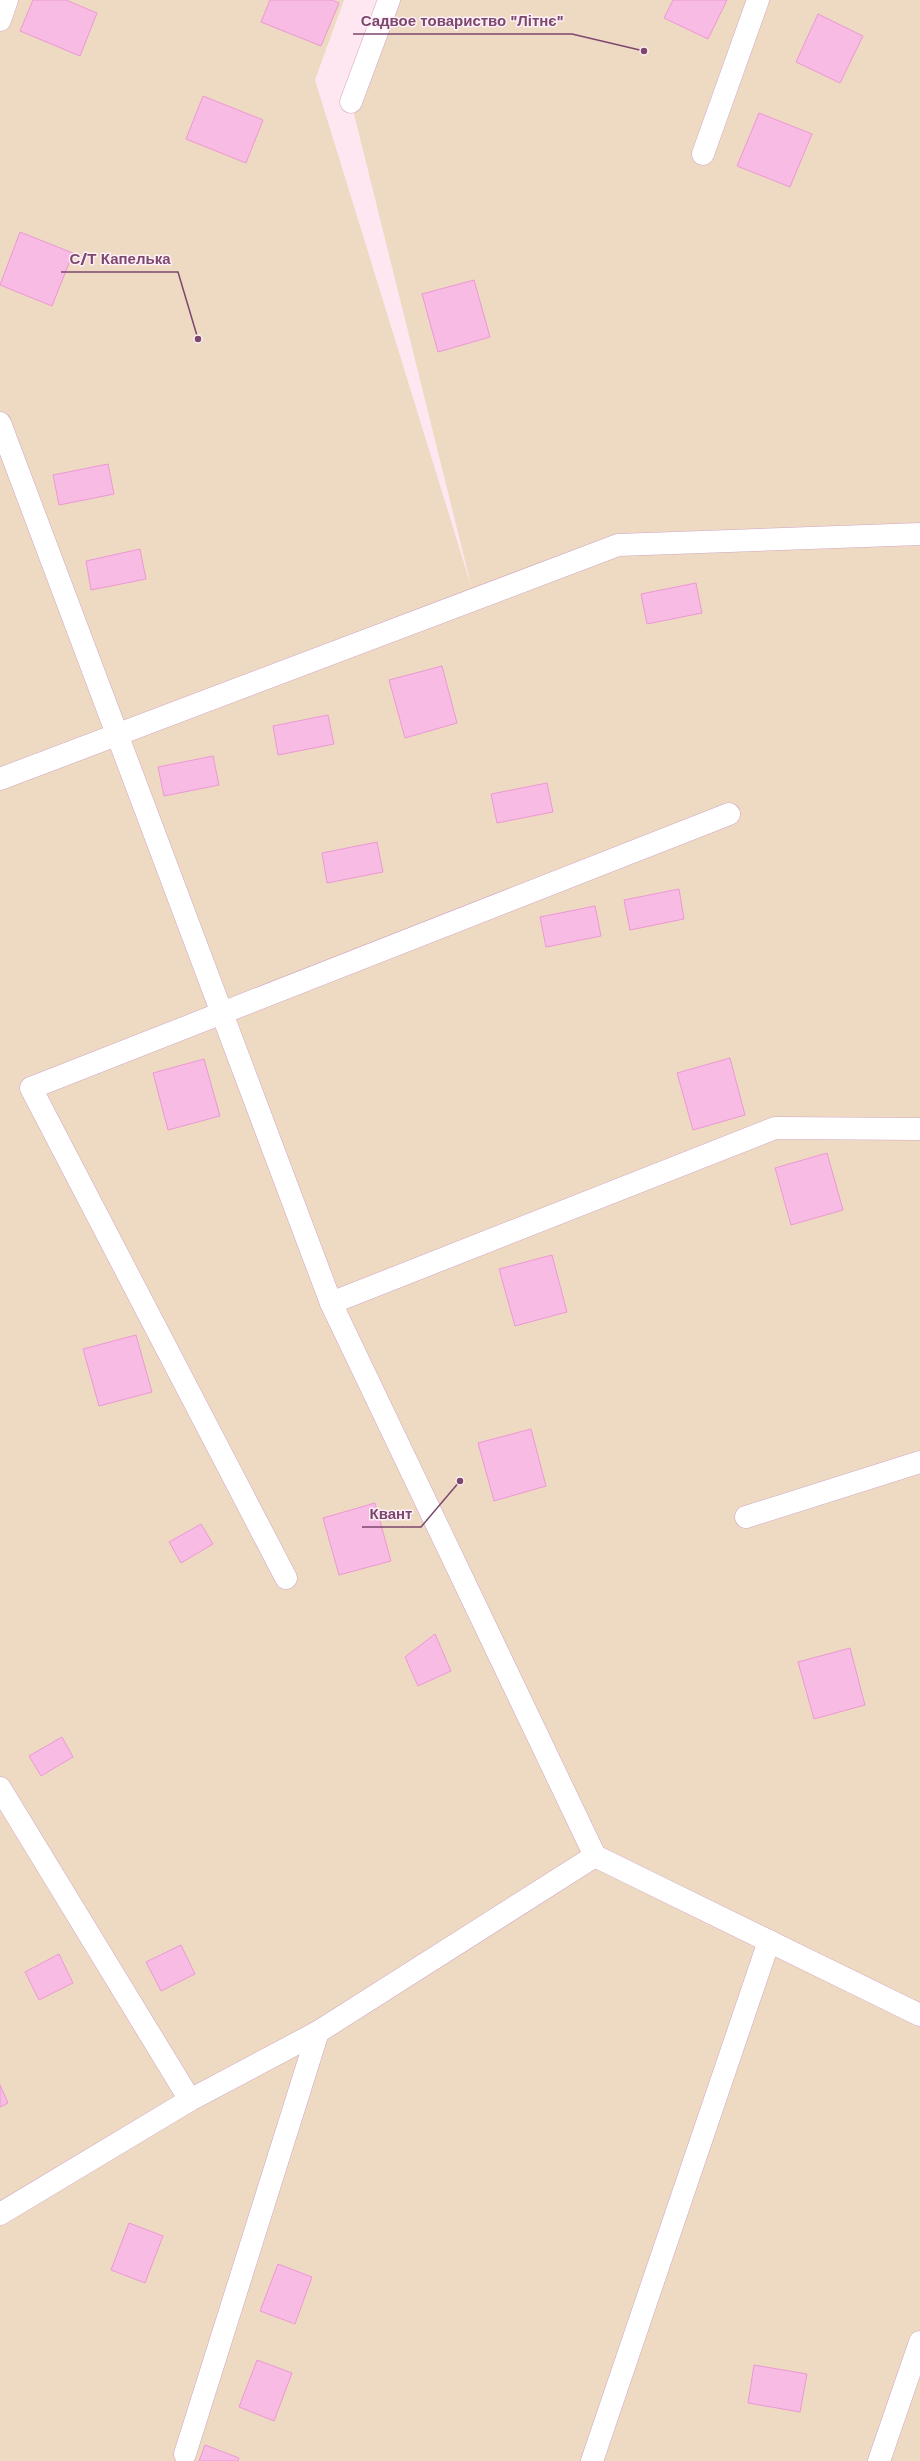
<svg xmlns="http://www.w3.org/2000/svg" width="920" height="2461" font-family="'Work Sans',sans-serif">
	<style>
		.green { fill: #eed9c3 }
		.building { fill: #f7bbe4; stroke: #ec99d3 }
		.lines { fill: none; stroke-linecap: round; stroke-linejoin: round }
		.minor-casing { stroke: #d0a7c2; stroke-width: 23 }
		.minor { stroke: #fff; stroke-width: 22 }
		.leader { fill: none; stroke: #7c476e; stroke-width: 1.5 }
		.callout-dot { fill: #7c476e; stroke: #ffeff7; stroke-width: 1.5 }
		.callout-label { font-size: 15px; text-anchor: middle; font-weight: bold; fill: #7c476e; stroke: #ffeff7; stroke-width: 3; stroke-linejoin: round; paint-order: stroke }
	</style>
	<rect width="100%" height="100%" fill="#ffe7f2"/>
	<path class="green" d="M0,0H344L315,80L472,589L351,102L387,0H920V2461H0Z"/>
	<g class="building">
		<path d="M33,0H66L97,13L80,56L20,31Z"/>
		<path d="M270,0H332L339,3L321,46L261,22Z"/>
		<path d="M673,0H727L708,39L664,18Z"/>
		<path d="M818,14L863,36L840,83L796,62Z"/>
		<path d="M203,96L263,120L246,163L186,139Z"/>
		<path d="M759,113L812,134L790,187L737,166Z"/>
		<path d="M20,232L73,253L52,306L0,285Z"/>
		<path d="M474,280L490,337L438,352L422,294Z"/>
		<path d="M108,464L114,494L59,505L53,475Z"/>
		<path d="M140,549L146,579L91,590L86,561Z"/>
		<path d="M696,583L702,613L647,624L641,594Z"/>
		<path d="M442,666L457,723L405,738L389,680Z"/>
		<path d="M328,715L334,744L278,755L273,726Z"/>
		<path d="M213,756L219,785L164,796L158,767Z"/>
		<path d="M547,783L553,812L497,823L491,794Z"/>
		<path d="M377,842L383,872L327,883L322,853Z"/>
		<path d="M679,889L684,919L630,930L624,900Z"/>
		<path d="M595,906L601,936L546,947L540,917Z"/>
		<path d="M730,1058L745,1115L693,1130L677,1073Z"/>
		<path d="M204,1059L220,1116L168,1130L153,1073Z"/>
		<path d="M827,1153L843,1210L791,1225L775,1168Z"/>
		<path d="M552,1255L567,1312L515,1326L499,1269Z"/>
		<path d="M136,1335L152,1392L99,1406L83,1349Z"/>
		<path d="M531,1429L546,1486L494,1501L478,1443Z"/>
		<path d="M375,1503L391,1561L339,1575L323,1518Z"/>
		<path d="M201,1524L213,1544L181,1563L169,1542Z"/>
		<path d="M435,1634L451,1671L418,1686L405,1657Z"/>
		<path d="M850,1648L865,1705L814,1719L798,1662Z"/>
		<path d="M62,1737L73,1757L41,1776L29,1756Z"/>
		<path d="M181,1945L195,1974L161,1991L146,1962Z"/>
		<path d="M59,1954L73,1983L39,2000L25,1972Z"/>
		<path d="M0,2085L8,2103L0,2107Z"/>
		<path d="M129,2223L163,2236L145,2283L111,2270Z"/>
		<path d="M278,2264L312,2277L295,2324L260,2311Z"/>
		<path d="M257,2360L292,2373L274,2421L239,2407Z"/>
		<path d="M754,2365L807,2374L800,2412L748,2403Z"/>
		<path d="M205,2445L239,2458L238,2461H199Z"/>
	</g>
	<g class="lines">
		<defs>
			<g id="minor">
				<path d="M0,20L7,0"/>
				<path d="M351,102L389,0"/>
				<path d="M703,154L758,0"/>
				<path d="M0,423L331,1303L595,1856L920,2015"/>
				<path d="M0,779L618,545L920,534"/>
				<path d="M331,1303L775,1128L920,1129"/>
				<path d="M746,1517L920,1462"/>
				<path d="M286,1578L31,1088L729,814"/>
				<path d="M0,1788L190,2100"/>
				<path d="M0,2214L190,2100L318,2032L595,1856"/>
				<path d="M185,2454L318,2032"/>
				<path d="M592,2461L769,1941"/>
				<path d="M879,2461L920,2342"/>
			</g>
		</defs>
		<use href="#minor" class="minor-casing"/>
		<use href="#minor" class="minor"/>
	</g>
	<path class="leader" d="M644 51L572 34H353M198 339L178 272H61M460 1481L421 1527H362"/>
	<g class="callout-dot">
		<circle cx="644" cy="51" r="4"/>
		<circle cx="198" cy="339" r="4"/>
		<circle cx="460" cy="1481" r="4"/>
	</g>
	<g class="callout-label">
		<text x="462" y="26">Садвое товариство "Літнє"</text>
		<text x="120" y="264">С/Т Капелька</text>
		<text x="391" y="1519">Квант</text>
	</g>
</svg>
